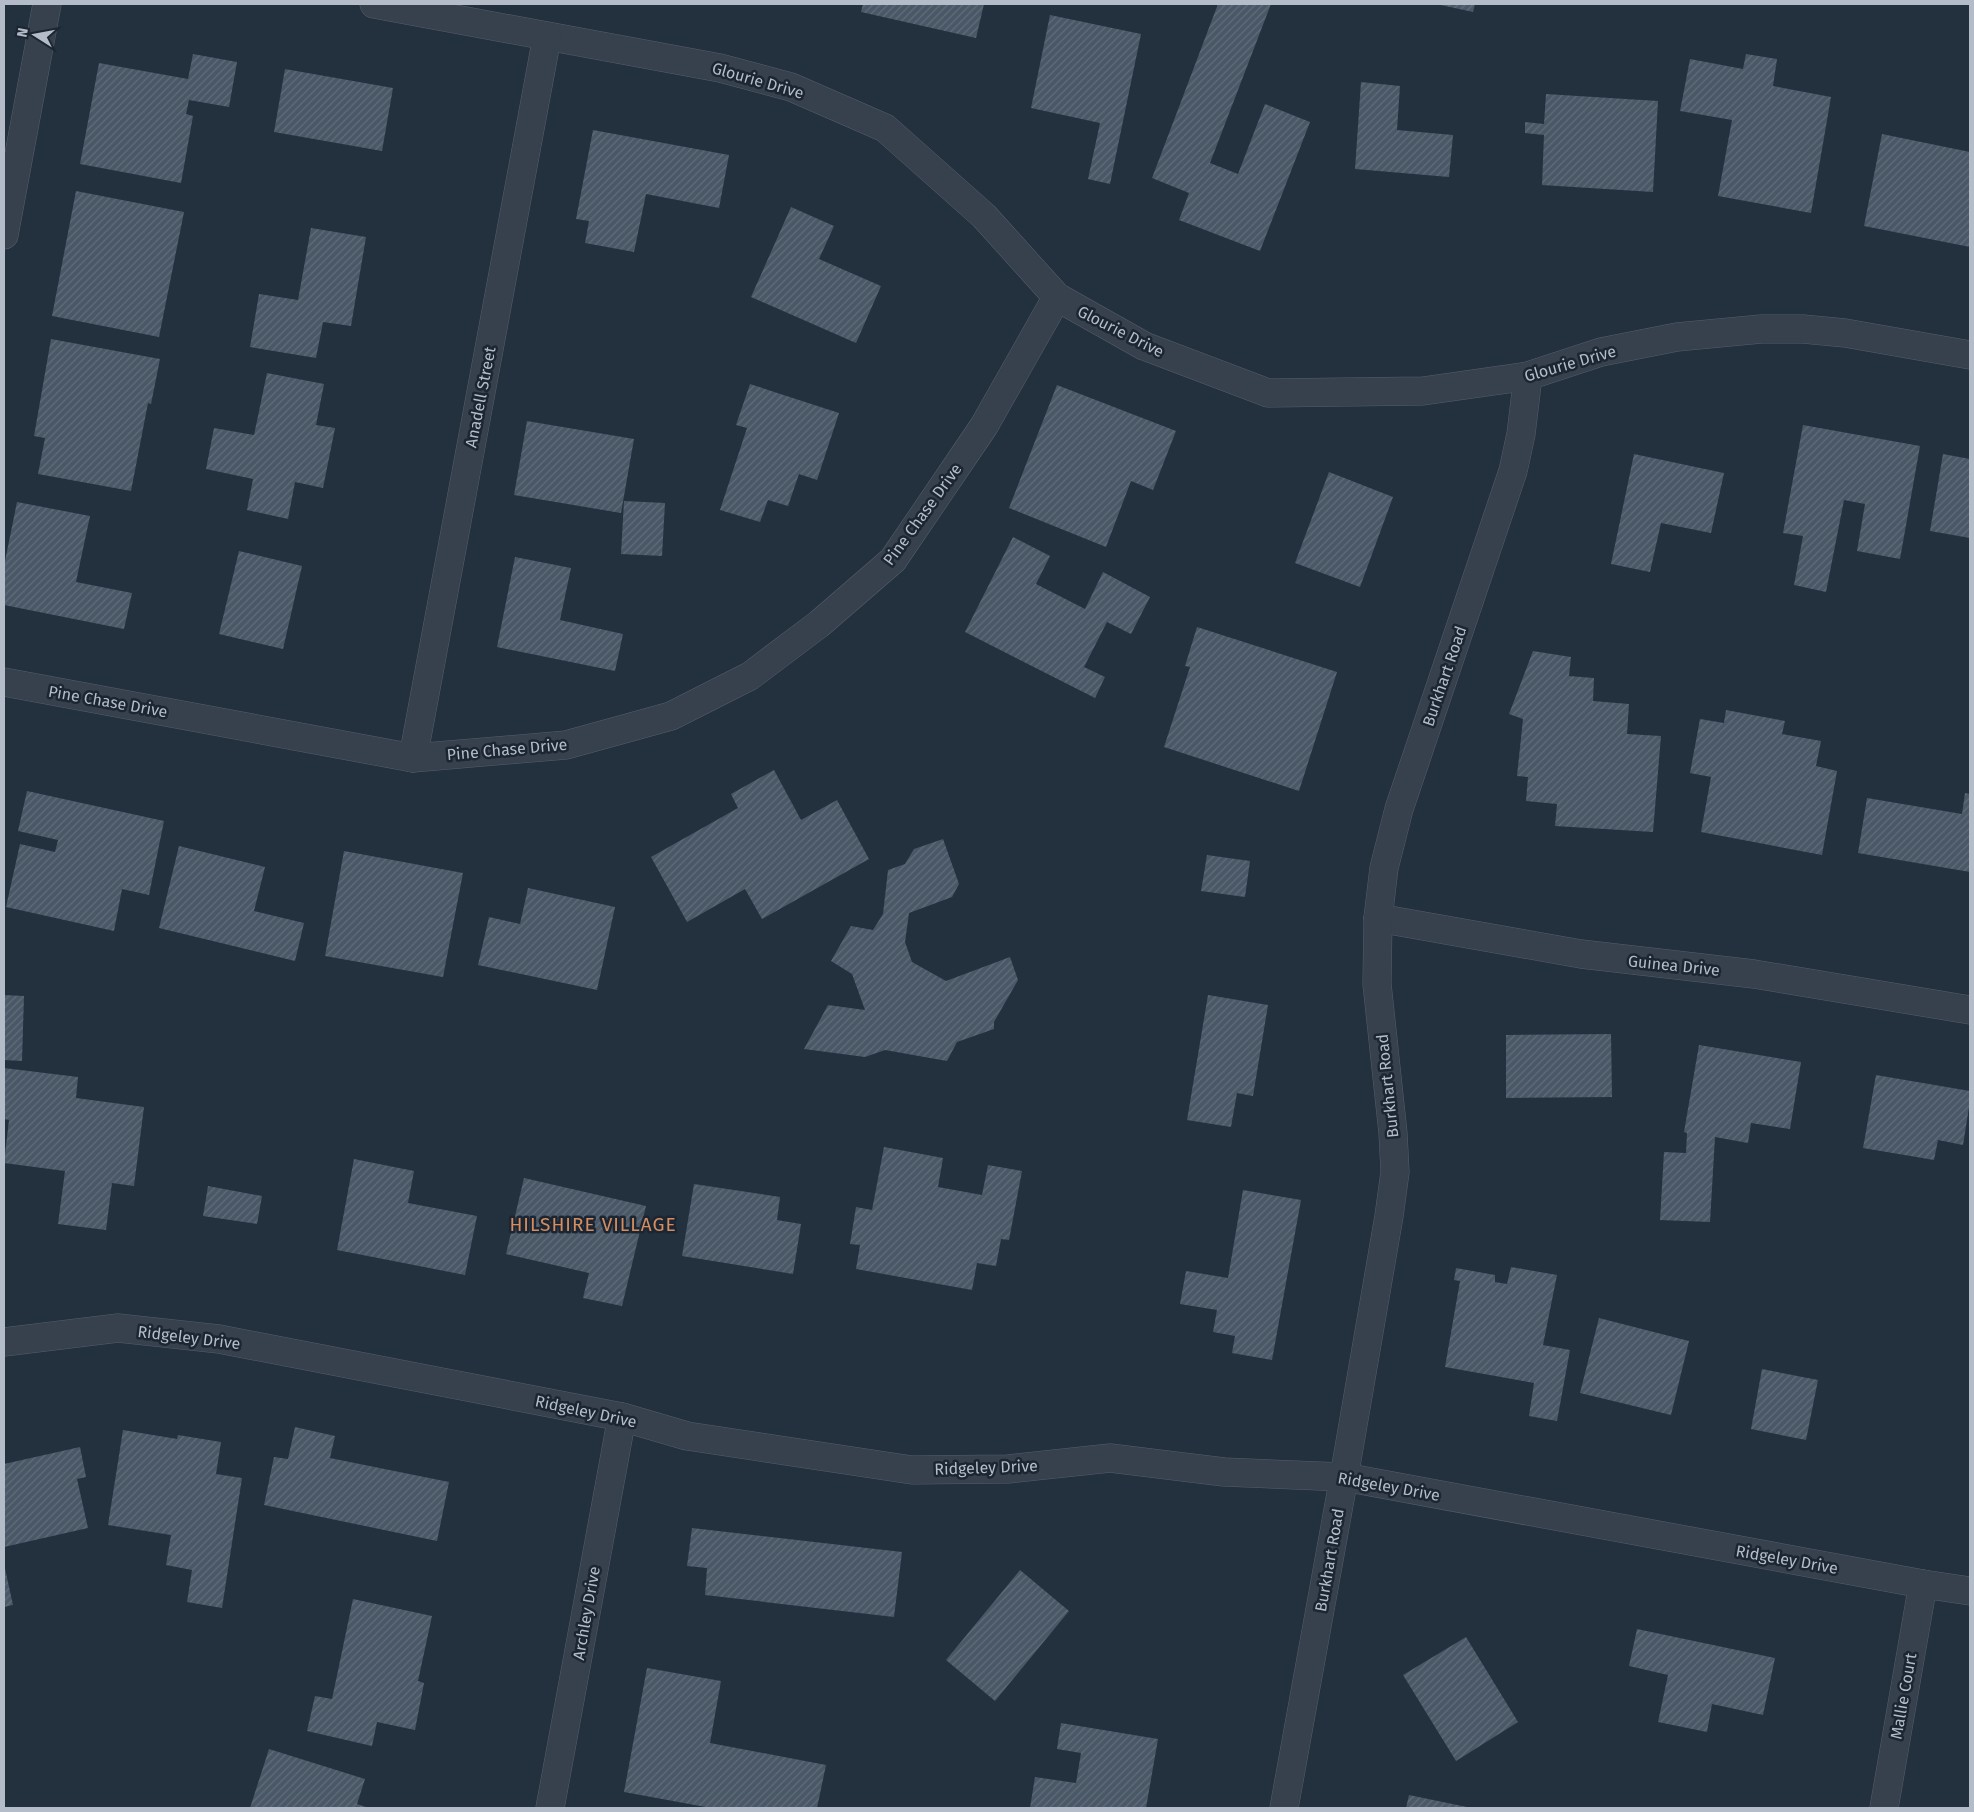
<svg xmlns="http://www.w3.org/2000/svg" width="1974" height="1812" font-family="'Fira Sans',sans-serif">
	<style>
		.building { fill: url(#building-hatch) }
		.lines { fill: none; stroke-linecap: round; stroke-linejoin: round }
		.minor-casing { stroke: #555f6b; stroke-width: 29 }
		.minor { stroke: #37414d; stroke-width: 28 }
		.labels { text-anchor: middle; stroke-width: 5; stroke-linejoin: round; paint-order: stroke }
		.street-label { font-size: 16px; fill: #b3bcc8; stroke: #1c2632 }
		.quarter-label { font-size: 19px; letter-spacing: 1px; fill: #d58e61; stroke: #1c2632 }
	</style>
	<defs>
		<pattern id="building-hatch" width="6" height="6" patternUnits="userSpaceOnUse" patternTransform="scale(1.25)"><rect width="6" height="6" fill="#495766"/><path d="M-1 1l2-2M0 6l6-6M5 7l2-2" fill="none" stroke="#616d7a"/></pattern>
	</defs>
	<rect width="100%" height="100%" fill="#23303d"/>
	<g class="building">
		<path d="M863,4H984L976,38L861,12Z"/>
		<path d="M1218,4H1271L1210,163L1238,174L1265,104L1310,122L1260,251L1179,220L1189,193L1152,178Z"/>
		<path d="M1436,4H1475L1473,12Z"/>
		<path d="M1050,15L1141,34L1110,184L1088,179L1100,123L1031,108Z"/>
		<path d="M193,54L237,62L229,107L189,100L186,114L193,116L181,183L80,164L99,63L188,79Z"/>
		<path d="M1746,54L1777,59L1773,86L1831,97L1811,213L1718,196L1732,120L1680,111L1690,59L1743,69Z"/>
		<path d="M285,69L393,88L382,151L274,132Z"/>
		<path d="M1361,82L1400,86L1397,130L1453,135L1449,177L1355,169Z"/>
		<path d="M1546,94L1658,101L1653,192L1542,185L1544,135L1525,133V122L1544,124Z"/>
		<path d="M593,130L729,155L719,208L646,194L634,252L585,243L589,221L576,219Z"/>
		<path d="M1882,134L1970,152V247L1864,226Z"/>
		<path d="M76,191L184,212L159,337L52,316Z"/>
		<path d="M791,207L834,226L819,259L881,286L856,343L751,297Z"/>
		<path d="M311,228L366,237L351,326L323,322L316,358L250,347L259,294L298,300Z"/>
		<path d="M51,339L160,359L151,404L148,403L131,491L38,474L45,438L34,436Z"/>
		<path d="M267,373L324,384L316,425L335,428L323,488L295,482L288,519L247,510L253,479L206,469L214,428L254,435Z"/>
		<path d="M750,384L839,413L817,480L799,474L788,506L768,500L760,522L720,510L747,428L736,425Z"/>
		<path d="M1057,385L1176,431L1153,490L1131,481L1106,547L1009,508Z"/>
		<path d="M527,421L634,439L621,513L514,495Z"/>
		<path d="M1803,425L1920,446L1900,559L1857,551L1865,504L1844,500L1826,592L1794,585L1803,536L1783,533Z"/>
		<path d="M1634,454L1724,473L1711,533L1661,523L1650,572L1611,564Z"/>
		<path d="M1943,454L1970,459V538L1930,531Z"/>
		<path d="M1329,472L1393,497L1360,587L1295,563Z"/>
		<path d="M624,501L665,503L662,556L621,554Z"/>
		<path d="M17,502L90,516L76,582L132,593L124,629L4,605V566Z"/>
		<path d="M1013,537L1050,556L1036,584L1085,609L1103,572L1150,597L1131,634L1107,622L1084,667L1105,677L1095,698L965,632Z"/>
		<path d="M239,551L302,566L283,649L219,634Z"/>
		<path d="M515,557L571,568L560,620L623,634L615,671L497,647Z"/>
		<path d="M1197,627L1337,672L1299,791L1164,747L1190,667L1185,666Z"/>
		<path d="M1533,651L1571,657L1569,676L1594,678L1593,701L1629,704L1627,734L1661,736L1653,832L1555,826L1557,804L1526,801L1528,777L1517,776L1523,719L1509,714Z"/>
		<path d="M1726,710L1785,721L1782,734L1821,741L1816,766L1837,771L1822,855L1701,832L1711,777L1690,773L1700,719L1724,723Z"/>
		<path d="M774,770L801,820L837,800L869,859L762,919L745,889L687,922L651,857L738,808L731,794Z"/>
		<path d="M27,791L164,821L149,895L122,889L114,931L6,907L20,844L55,852L58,840L18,831Z"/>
		<path d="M1965,793L1970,794V872L1858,853L1867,798L1962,814Z"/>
		<path d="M943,839L959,884L952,897L909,913L905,942L912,962L946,981L1010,957L1018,980L994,1022V1029L957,1042L947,1061L885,1050L865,1057L804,1049L828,1005L865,1010L852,974L831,961L851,926L873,930L883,914L888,870L905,864L914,849Z"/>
		<path d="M179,846L265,867L254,911L304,923L295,961L159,928Z"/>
		<path d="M344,851L463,873L443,977L325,956Z"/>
		<path d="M1207,855L1250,861L1245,897L1201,891Z"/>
		<path d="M528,888L615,907L597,990L478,965L489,917L520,924Z"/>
		<path d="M4,995L24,996L22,1061L4,1060Z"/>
		<path d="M1208,995L1268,1005L1253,1096L1237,1093L1231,1127L1187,1120Z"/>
		<path d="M1611,1034L1612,1097L1506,1098V1035Z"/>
		<path d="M1699,1045L1801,1062L1790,1129L1751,1123L1748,1143L1715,1137L1710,1222L1660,1220L1664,1152L1686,1153L1687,1133L1684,1132Z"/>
		<path d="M4,1068L78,1077L76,1098L144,1107L134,1186L112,1183L106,1230L58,1224L65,1171L4,1163L9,1120L4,1119Z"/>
		<path d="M1876,1075L1970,1091V1101L1963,1145L1938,1140L1934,1160L1863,1148Z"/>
		<path d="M884,1147L943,1158L938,1187L982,1195L988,1165L1022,1171L1009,1240L1001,1239L996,1266L977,1263L972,1290L856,1269L860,1245L850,1244L856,1207L872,1210Z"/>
		<path d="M354,1159L414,1171L408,1203L477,1216L465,1275L337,1250Z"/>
		<path d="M524,1178L646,1206L622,1306L583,1298L589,1273L506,1254Z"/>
		<path d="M694,1184L780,1197L777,1220L801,1224L793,1274L682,1256Z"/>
		<path d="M208,1186L262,1196L257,1224L203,1216Z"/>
		<path d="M1243,1190L1301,1200L1272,1360L1232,1353L1235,1336L1213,1332L1217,1310L1180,1304L1186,1271L1228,1278Z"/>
		<path d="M1511,1267L1557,1275L1543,1345L1570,1350L1557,1421L1529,1416L1534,1383L1445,1367L1460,1281L1454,1280L1456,1268L1495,1275V1282L1507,1284Z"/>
		<path d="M1599,1318L1689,1341L1671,1415L1580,1393Z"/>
		<path d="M1762,1369L1818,1380L1806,1440L1751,1429Z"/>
		<path d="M295,1427L335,1436L330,1458L449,1482L437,1541L264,1505L274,1457L288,1459Z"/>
		<path d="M123,1430L177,1439L178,1435L221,1442L216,1474L242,1478L222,1608L187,1602L192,1570L166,1565L171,1535L108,1525Z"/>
		<path d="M80,1447L86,1477L77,1479L88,1528L4,1547V1464Z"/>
		<path d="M692,1528L902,1552L894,1617L705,1595L707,1568L687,1566Z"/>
		<path d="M4,1564L13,1605L4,1607Z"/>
		<path d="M1020,1570L1069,1611L995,1701L946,1660Z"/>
		<path d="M353,1599L432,1616L418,1681L424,1683L415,1730L377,1722L372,1746L307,1731L315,1696L332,1699Z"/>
		<path d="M1637,1629L1775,1658L1763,1715L1712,1704L1707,1732L1658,1722L1668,1675L1629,1666Z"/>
		<path d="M1466,1637L1518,1722L1456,1761L1403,1675Z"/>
		<path d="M647,1668L721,1681L710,1743L826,1765L817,1808H711L624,1792Z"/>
		<path d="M1061,1723L1158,1739L1146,1808H1030L1035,1777L1076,1783L1081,1753L1057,1749Z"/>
		<path d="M269,1749L365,1779L357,1804L369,1808H250Z"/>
		<path d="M1409,1795L1467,1807V1808H1406Z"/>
	</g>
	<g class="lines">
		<defs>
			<g id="minor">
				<path d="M374,4L720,68L791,87L885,128L984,216L1057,297L1144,346L1268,393L1423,391L1528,376L1601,352L1677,337L1761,329H1803L1845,333L1970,355"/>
				<path d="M4,235L47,4"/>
				<path d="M4,682L413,758L566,745L671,716L750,676L819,624L893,560L984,426L1057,297"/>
				<path d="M413,758L547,37"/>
				<path d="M1378,918L1581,954L1754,974L1970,1010"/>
				<path d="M4,1342L118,1328L219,1339L622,1417L687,1436L912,1470L1008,1469L1110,1458L1224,1472L1344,1477L1923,1584L1970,1591"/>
				<path d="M550,1808L622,1417"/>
				<path d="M1284,1808L1344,1477L1389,1216L1395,1172L1393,1133L1377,984L1378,918L1384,868L1399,809L1513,471L1521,434L1528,376"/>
				<path d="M1884,1808L1923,1584"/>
			</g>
		</defs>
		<use href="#minor" class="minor-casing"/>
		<use href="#minor" class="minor"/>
	</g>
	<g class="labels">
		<g class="street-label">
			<text transform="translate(758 80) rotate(16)" y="6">Glourie Drive</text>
			<text transform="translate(1121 331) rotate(27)" y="6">Glourie Drive</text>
			<text transform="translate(1570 363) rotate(-16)" y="6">Glourie Drive</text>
			<text transform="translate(480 397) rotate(-79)" y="6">Anadell Street</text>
			<text transform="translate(922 514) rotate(-54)" y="6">Pine Chase Drive</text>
			<text transform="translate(1444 676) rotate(-71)" y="6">Burkhart Road</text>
			<text transform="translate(108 701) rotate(10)" y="6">Pine Chase Drive</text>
			<text transform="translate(507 749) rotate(-5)" y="6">Pine Chase Drive</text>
			<text transform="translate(1674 965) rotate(6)" y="6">Guinea Drive</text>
			<text transform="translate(1387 1086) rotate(-96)" y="6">Burkhart Road</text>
			<text transform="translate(189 1337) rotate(7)" y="6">Ridgeley Drive</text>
			<text transform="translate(586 1411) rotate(12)" y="6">Ridgeley Drive</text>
			<text transform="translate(986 1467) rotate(-2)" y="6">Ridgeley Drive</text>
			<text transform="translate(1389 1486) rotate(10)" y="6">Ridgeley Drive</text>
			<text transform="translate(1787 1559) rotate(10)" y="6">Ridgeley Drive</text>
			<text transform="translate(1329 1560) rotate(-80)" y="6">Burkhart Road</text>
			<text transform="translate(586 1613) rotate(-80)" y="6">Archley Drive</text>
			<text transform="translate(1903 1696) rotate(-80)" y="6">Mallie Court</text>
		</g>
		<g class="quarter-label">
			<text x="593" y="1231">HILSHIRE VILLAGE</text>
		</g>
	</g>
	<rect width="1974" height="1812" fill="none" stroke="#b3bcc8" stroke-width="10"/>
	<g transform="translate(35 35) rotate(281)" stroke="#1c2632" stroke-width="4" paint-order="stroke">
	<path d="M0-4L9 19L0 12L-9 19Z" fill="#b3bcc8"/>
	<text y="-8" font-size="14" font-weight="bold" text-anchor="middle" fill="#b3bcc8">N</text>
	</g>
</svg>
